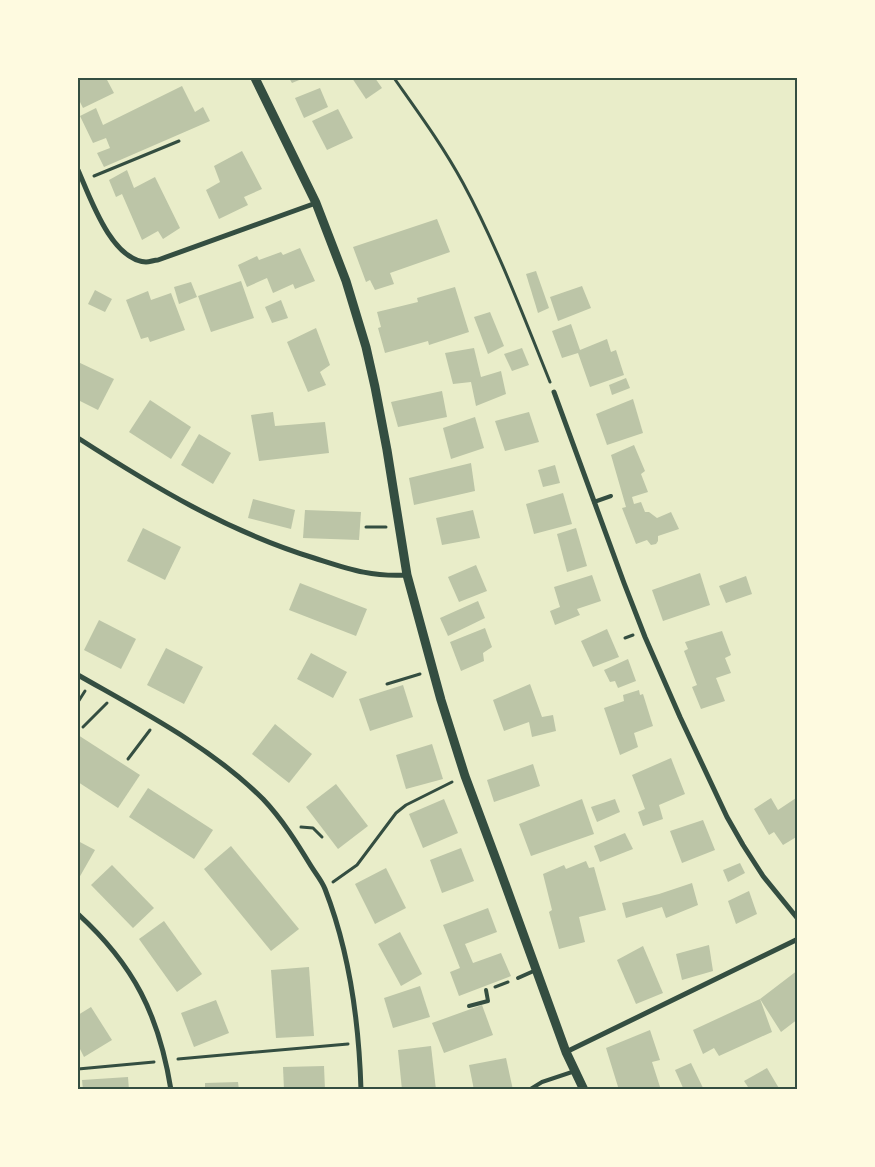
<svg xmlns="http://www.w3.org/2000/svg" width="875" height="1167" font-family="Figtree,sans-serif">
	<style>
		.building { fill: #bcc5a7 }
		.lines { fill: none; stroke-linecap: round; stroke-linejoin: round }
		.path { stroke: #344e41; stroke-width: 3 }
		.service { stroke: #344e41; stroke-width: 4 }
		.minor { stroke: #344e41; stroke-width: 5 }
		.tertiary { stroke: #344e41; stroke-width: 9 }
		.neatline { fill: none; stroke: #344e41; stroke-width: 2 }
	</style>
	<rect width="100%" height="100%" fill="#e9edc9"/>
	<g class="building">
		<path d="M78,78H106L114,93L83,108L78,98Z"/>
		<path d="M289,78H304L292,83Z"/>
		<path d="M352,78H375L382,88L366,99Z"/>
		<path d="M182,86L195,112L203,107L210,121L104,167L97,153L110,148L106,138L93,143L80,116L96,108L103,125Z"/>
		<path d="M320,88L328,107L304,118L295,98Z"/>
		<path d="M338,109L353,138L327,150L312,121Z"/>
		<path d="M242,151L262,189L244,197L248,205L219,219L206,190L220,182L214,166Z"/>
		<path d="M127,170L134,188L155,177L180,228L163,239L158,231L142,240L122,194L116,197L109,180Z"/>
		<path d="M437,219L450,252L390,273L394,284L375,290L370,280L366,282L353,247Z"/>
		<path d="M300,248L315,281L295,289L293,284L273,293L267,278L247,287L238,265L257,256L259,260L281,252L283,255Z"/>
		<path d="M536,271L549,308L538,313L526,274Z"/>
		<path d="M241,281L254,318L211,332L198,296Z"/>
		<path d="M191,282L197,297L179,304L174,287Z"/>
		<path d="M582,286L591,308L558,321L550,297Z"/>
		<path d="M455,287L469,332L429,345L428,341L385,353L378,328L381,327L377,312L418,302L417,298Z"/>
		<path d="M95,290L112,299L105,312L88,304Z"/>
		<path d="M148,291L151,300L171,293L185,330L150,342L148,337L141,339L126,300Z"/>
		<path d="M281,300L288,318L272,323L265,307Z"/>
		<path d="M490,312L504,346L488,354L474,317Z"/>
		<path d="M571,324L580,350L607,339L611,352L616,350L624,375L590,387L578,353L562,358L552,331Z"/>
		<path d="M316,328L330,365L320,372L326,385L308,392L287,342Z"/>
		<path d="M474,348L481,377L501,371L506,394L476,406L471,382L453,384L445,353Z"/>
		<path d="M522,348L529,365L512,371L504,354Z"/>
		<path d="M78,362L114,379L98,410L78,400Z"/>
		<path d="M626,378L630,388L612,395L609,385Z"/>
		<path d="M442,391L447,417L398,427L391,402Z"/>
		<path d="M633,399L643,433L607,445L596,414Z"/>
		<path d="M150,400L191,427L171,459L129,432Z"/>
		<path d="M273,412L275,426L325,422L329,453L259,461L251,415Z"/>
		<path d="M529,412L539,442L505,451L495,421Z"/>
		<path d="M475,417L484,448L451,459L443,428Z"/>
		<path d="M199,434L231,453L213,484L181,465Z"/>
		<path d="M634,445L645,471L641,474L648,492L632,497L634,504L641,502L645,512H649L657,518L671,512L679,529L658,536V541L656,544L651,545L647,540L636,544L622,508L626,507L611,455Z"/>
		<path d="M471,463L475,491L414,505L409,478Z"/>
		<path d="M555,465L560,483L543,487L538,470Z"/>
		<path d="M563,493L572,524L534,534L526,504Z"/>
		<path d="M253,499L295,510L291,529L248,518Z"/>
		<path d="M305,510L361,512L359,540L303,538Z"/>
		<path d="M473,510L480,538L442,545L436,518Z"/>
		<path d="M143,528L181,547L165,580L127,561Z"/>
		<path d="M576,528L587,566L567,572L557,534Z"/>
		<path d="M476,565L487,591L459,602L448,577Z"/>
		<path d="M700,573L710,605L663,621L652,590Z"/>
		<path d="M592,575L601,601L577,609L580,615L555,625L550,611L560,607L554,587Z"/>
		<path d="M746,576L752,594L726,603L719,586Z"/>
		<path d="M300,583L367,609L356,636L289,610Z"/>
		<path d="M478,601L485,618L448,636L440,618Z"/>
		<path d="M99,620L136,639L121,669L84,650Z"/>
		<path d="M485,628L492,647L483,653L484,661L461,671L450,642Z"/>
		<path d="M607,629L619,657L593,667L581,641Z"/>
		<path d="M722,631L731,655L725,658L731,673L716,678L725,701L701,709L692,687L697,685L684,651L688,649L685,642Z"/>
		<path d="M166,648L203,667L184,704L147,685Z"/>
		<path d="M311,653L347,672L333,698L297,679Z"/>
		<path d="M628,659L636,681L618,688L615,681L610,682L604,670Z"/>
		<path d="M530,684L542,717L553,715L556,731L532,737L529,722L504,731L493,700Z"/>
		<path d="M403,685L413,717L370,731L359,699Z"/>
		<path d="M639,690L640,695L643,694L653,726L634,733L638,747L620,755L604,708L624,701L623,695Z"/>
		<path d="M275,724L312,754L289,783L252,754Z"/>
		<path d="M78,735L140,775L118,808L78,782Z"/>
		<path d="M432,744L443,779L406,789L396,755Z"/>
		<path d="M671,758L685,794L659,805L663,819L643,826L638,812L645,809L632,775Z"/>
		<path d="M533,764L540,786L494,802L487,780Z"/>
		<path d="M336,784L368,826L338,849L306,807Z"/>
		<path d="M148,788L213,830L194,859L129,817Z"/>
		<path d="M771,798L778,810L796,798L798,800V836L783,845L774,832L769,835L754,809Z"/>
		<path d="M444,799L458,833L423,848L409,814Z"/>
		<path d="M582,799L594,834L531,856L519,824Z"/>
		<path d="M615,799L620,812L597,822L591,807Z"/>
		<path d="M703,820L715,850L682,863L670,831Z"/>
		<path d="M625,833L633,849L600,862L594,846Z"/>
		<path d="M78,841L95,850L79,878L78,877Z"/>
		<path d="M231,846L299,929L271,951L204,869Z"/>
		<path d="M461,848L474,881L442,893L430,860Z"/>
		<path d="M586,861L589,868L594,867L606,910L579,917L585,942L559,949L549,912L552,910L543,874L564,865L566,869Z"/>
		<path d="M740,863L745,873L728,882L723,870Z"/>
		<path d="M112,865L154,908L133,928L91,885Z"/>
		<path d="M386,868L406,908L375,924L355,884Z"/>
		<path d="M692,883L698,905L666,918L662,907L626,918L622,903L659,894Z"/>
		<path d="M749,891L757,914L736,924L728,901Z"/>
		<path d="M488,908L497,932L465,944L473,963L501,953L511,976L459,996L450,972L460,968L443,925Z"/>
		<path d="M164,921L202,974L177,992L139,939Z"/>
		<path d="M400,932L422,974L401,986L378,944Z"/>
		<path d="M709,945L713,971L682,980L676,954Z"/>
		<path d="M643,946L663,993L636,1004L617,960Z"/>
		<path d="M309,967L314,1036L276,1038L271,970Z"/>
		<path d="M798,970V1019L781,1032L760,999L772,1032L719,1056L714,1048L703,1054L693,1030L760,999Z"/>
		<path d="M420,986L430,1017L393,1028L384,998Z"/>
		<path d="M216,1000L229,1033L194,1047L181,1013Z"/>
		<path d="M482,1005L493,1035L444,1053L432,1023Z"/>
		<path d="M91,1007L112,1040L84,1057L78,1045V1015Z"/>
		<path d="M650,1030L660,1060L652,1062L661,1090H619L606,1048Z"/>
		<path d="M431,1046L436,1090H402L398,1050Z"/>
		<path d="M506,1058L513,1090H474L469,1065Z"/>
		<path d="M691,1063L704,1090H684L675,1070Z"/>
		<path d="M324,1066L325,1090H284L283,1067Z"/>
		<path d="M767,1068L780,1090H750L744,1081Z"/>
		<path d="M128,1077L129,1090H83L82,1080Z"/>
		<path d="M238,1082L239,1090H205V1083Z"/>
	</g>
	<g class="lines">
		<g class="path">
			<path d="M394,78C418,112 443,146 463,183C497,246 523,315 550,382"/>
			<path d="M94,176L179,141"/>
			<path d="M366,527H386"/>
			<path d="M625,638L633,635"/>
			<path d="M387,684L420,674"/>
			<path d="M78,702L85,691"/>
			<path d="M83,727L107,703"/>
			<path d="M128,759L150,730"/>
			<path d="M301,827L313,828L322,837"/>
			<path d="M333,882L357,865L396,813L406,805L452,782"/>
			<path d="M495,987L508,982"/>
			<path d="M178,1059L348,1044"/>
			<path d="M78,1069L154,1062"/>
		</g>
		<g class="service">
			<path d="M594,502L611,496"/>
			<path d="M518,978L536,970"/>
			<path d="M469,1006L488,1001L486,990"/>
			<path d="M529,1090L542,1082L575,1071"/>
		</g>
		<g class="minor">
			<path d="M78,170C90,197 111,260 146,262C150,262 154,260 158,260L316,203"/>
			<path d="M554,392L624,583L645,637L680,717L727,817L743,845L763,876L798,919"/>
			<path d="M78,438C154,487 227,531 314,558C349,569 370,577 407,575"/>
			<path d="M78,675C141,711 211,747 263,799C282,819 297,843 311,866C316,874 322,881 325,889C350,953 359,1022 361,1090"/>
			<path d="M78,914C134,965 159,1015 171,1090"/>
			<path d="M566,1052L798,939"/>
		</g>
		<path class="tertiary" d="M255,78L316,203L346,281L366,347L375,387L387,450L407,575L441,700L465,776L500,870L566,1052L584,1090"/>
	</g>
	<rect width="875" height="1167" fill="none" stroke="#fefae0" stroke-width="158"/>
	<rect x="79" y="79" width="717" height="1009" class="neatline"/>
</svg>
